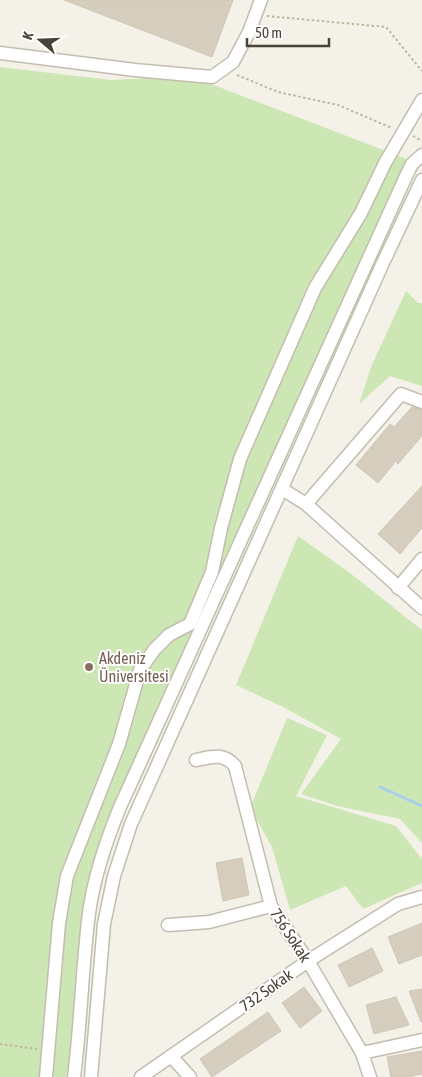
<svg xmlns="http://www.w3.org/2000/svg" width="422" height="1077" font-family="'Asap Condensed',sans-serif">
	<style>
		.green { fill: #cde7b4 }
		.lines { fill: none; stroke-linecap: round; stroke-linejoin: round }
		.stream { stroke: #a8ceee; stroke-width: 3 }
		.building { fill: #d5cebf; stroke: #d0c6b2 }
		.minor-casing { stroke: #c2bdaf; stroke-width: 15 }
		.path { stroke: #c1b69e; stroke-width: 2; stroke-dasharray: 2.5 2.5; stroke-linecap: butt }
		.minor { stroke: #fff; stroke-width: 12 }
		.education-dot { fill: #8d6e63; stroke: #fff; stroke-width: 2 }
		.labels { text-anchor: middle; stroke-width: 4; stroke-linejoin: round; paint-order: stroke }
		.education-label { font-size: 16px; fill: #785e54; stroke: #fff; text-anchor: start }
		.street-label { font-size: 16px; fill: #484238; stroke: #fff }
	</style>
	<rect width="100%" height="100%" fill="#f4f1e9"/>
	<g class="green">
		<path d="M0,67L111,80L190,76L407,159L101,836L86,894L70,1053L66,1077H0Z"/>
		<path d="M406,291L418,303H422V386L390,376L359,404L371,367Z"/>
		<path d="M298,536L350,573L422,630V843L400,819L337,806L301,794L341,739L283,707L236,685Z"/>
		<path d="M287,718L327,735L296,796L396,826L422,859V883L363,909L346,886L290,910L272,847L250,808Z"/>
	</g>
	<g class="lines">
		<path class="stream" d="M380,787L422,806"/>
	</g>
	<g class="building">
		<path d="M64,0H233L212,57Z"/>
		<path d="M412,407L422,410V436L398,464L396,461L378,483L356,465L390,424L394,427Z"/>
		<path d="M422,486V528L400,554L378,534Z"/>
		<path d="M242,858L249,895L223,901L216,863Z"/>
		<path d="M422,923V955L399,964L388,937Z"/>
		<path d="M372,948L383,971L349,987L338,965Z"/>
		<path d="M304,987L322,1011L300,1028L282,1003Z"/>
		<path d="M422,989V1022H421L409,991Z"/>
		<path d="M396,997L409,1025L374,1034L366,1005Z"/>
		<path d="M268,1012L281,1031L212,1077L200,1059Z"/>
		<path d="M422,1051V1074L408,1077H391L387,1057Z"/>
	</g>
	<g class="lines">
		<defs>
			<g id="minor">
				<path d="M0,53L135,70L212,77L233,62L249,32L261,0"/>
				<path d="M282,489L306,504L422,608"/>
				<path d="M306,504L401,394L422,402"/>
				<path d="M398,588L422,559"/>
				<path d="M196,760C211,757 223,752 235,766L271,906L308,961L362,1053L370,1077"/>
				<path d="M168,925L209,922L271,906"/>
				<path d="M362,1053L422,1040"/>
				<path d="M171,1056L190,1077"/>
				<path d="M46,1077L59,923L67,876L119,744L140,670L154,650L169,635L190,624L212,572L221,528L240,459L315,288L361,213L385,163L422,100"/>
				<path d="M74,1077C81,1023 82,968 89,913C94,877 106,841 120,807L407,174L412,164L422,155"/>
				<path d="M91,1077L104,924L114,876L131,824L382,265L422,180"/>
				<path d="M141,1077L308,961L398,904L422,897"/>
			</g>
		</defs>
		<use href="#minor" class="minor-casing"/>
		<g class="path">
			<path d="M267,16L386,27L422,71"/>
			<path d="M237,75L278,92L338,105L392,128"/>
			<path d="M413,136L422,141"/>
			<path d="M0,1044L37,1049"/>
		</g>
		<use href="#minor" class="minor"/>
	</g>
	<circle class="education-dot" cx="89" cy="667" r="5"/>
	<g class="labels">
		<g class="education-label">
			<text x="99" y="664">Akdeniz<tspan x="99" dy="18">Üniversitesi</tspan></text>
		</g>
		<g class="street-label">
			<text transform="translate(291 935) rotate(57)" y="6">756 Sokak</text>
			<text transform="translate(266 990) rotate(-35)" y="6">732 Sokak</text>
		</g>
	</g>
	<g transform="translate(40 40) rotate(289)" stroke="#ffffff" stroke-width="4" paint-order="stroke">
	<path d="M0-4L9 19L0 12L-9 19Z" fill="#484238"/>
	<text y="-8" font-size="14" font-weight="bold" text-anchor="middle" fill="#484238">K</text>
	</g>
	<path d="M247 38v8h82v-8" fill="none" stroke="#484238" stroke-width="2.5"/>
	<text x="255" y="38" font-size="15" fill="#484238" stroke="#ffffff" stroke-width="4" paint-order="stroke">50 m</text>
</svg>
